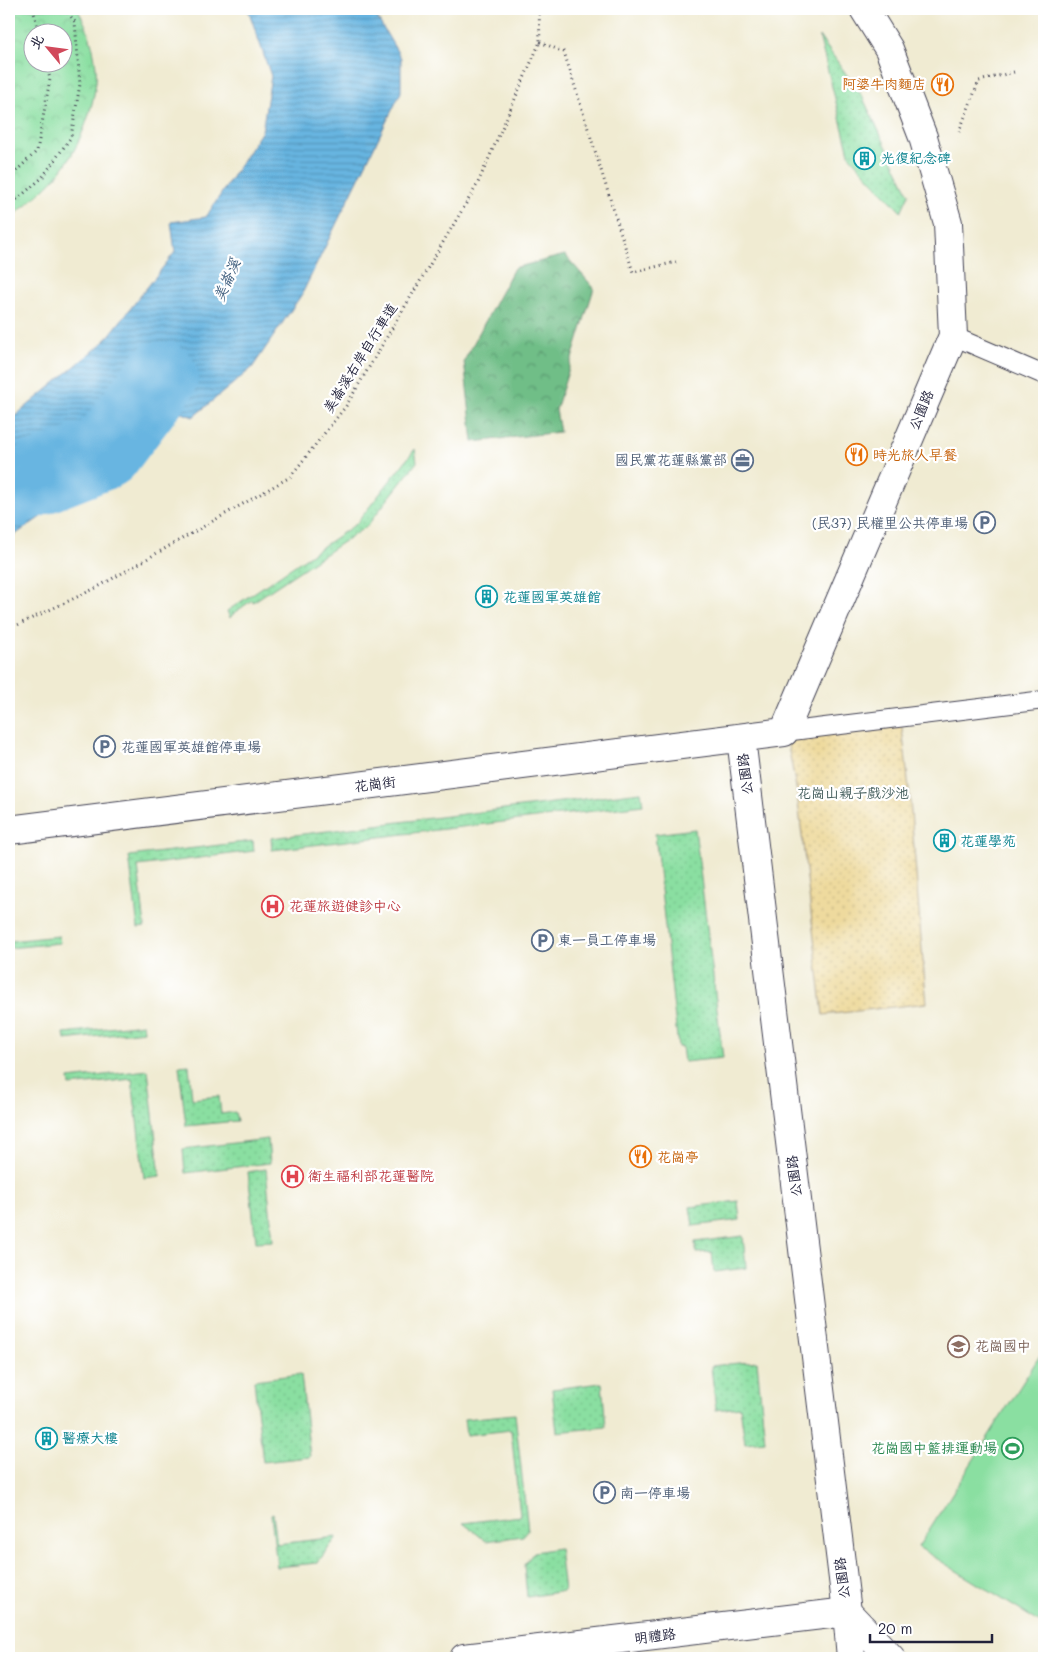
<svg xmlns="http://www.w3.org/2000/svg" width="1053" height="1667" font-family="Mali,'LXGW WenKai TC',sans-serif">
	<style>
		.forest { fill: url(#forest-crowns); stroke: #487061 }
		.sand { fill: url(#sand-dots); stroke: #887e6c }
		.park { fill: url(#park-crowns); stroke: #56806e; fill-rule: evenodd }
		.garden { fill: url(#garden-dots); stroke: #56806e }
		.pitch { fill: #8adfa1; stroke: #56806e }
		.water { fill: url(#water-rules); stroke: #446c8e }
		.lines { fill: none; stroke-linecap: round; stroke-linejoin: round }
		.river { stroke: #67b5e1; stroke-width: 74 }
		.service-casing { stroke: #414052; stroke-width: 20 }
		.minor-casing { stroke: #414052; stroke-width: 30 }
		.tertiary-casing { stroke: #414052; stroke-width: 30 }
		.path { stroke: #414052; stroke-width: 3; stroke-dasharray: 1 4; stroke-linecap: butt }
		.service { stroke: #fff; stroke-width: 18 }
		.minor { stroke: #fff; stroke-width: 28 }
		.tertiary { stroke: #fff; stroke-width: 28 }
		.labels { text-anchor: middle; stroke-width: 4.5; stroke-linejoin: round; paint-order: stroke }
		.food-label { font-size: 14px; fill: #c56008; stroke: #fff; text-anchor: start }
		.culture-label { font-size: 14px; fill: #0d838f; stroke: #fff; text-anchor: start }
		.street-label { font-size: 14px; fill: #22223b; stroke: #fff }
		.service-label { font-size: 14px; fill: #4e5e75; stroke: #fff; text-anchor: start }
		.park-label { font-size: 14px; fill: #415b5a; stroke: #fff }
		.health-label { font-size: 14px; fill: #be3a42; stroke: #fff; text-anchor: start }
		.education-label { font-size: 14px; fill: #785e54; stroke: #fff; text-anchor: start }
		.leisure-label { font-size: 14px; fill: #27864d; stroke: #fff; text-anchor: end }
		.water-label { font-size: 15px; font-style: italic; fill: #3e5d7d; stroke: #fff }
	</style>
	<defs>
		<pattern id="forest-crowns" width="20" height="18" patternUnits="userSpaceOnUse" patternTransform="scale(1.25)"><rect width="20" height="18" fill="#6fbe87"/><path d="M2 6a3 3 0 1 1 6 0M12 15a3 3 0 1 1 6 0" fill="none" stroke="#5b9a70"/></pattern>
		<pattern id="sand-dots" width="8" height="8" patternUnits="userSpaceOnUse" patternTransform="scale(1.25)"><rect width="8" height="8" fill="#eeda9e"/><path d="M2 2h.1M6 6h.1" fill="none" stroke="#ccbb89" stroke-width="1.8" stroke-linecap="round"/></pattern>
		<pattern id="park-crowns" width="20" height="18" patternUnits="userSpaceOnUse" patternTransform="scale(1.25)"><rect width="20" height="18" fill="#8adfa1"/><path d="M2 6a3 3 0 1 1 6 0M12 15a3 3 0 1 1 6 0" fill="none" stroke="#77bf8c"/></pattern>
		<pattern id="garden-dots" width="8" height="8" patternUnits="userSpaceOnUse" patternTransform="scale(1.25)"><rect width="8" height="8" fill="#8adfa1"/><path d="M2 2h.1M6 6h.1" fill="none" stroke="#77bf8c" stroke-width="1.8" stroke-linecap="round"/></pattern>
		<pattern id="water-rules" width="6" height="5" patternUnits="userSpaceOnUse" patternTransform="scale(1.25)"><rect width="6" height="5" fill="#67b5e1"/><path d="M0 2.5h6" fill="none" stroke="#5493b8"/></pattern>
	</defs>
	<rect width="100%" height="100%" fill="#fff"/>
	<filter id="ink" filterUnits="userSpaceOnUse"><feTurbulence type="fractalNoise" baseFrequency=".02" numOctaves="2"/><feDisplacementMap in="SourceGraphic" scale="10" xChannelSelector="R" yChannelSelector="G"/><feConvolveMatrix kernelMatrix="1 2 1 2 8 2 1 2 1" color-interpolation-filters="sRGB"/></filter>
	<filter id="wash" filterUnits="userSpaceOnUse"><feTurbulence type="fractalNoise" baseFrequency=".0096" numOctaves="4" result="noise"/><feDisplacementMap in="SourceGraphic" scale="20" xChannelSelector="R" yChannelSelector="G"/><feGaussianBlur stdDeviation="1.12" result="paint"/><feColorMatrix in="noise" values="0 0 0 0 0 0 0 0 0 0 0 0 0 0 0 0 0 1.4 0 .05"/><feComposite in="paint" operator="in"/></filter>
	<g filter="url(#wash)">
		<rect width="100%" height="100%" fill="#f0ebd2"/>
		<path class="forest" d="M565,255L594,288L556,410L560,432L473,442L464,361L514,268Z"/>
		<path class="sand" d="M901,721C914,815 917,909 927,1003L823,1015L797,793L787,740Z"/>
		<path class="park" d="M9,9H77C89,26 98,61 96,82C93,109 81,141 66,164C52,185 28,203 9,219ZM32,32H62V62H32Z"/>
		<g class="garden">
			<path d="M819,36L862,96L909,194L901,212L850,157Z"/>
			<path d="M415,449L417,462L367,526L253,602L252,600L233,614L230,618L227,611L356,524Z"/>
			<path d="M641,792L643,805L272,850L271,838Z"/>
			<path d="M695,829L723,1058L684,1062L682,1047H678L655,834Z"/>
			<path d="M253,841L254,851L138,866L145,927L138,928L129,856Z"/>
			<path d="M59,936L60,943L9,948V941Z"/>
			<path d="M143,1024L144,1031L65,1040L64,1033Z"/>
			<path d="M189,1065L192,1099L219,1096L221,1114L235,1112L237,1121L186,1126L179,1066Z"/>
			<path d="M148,1070L160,1176L144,1178L132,1079L70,1086L69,1079Z"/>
			<path d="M268,1139L270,1163L185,1173L183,1149Z"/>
			<path d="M266,1169L273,1241L256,1242L248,1172Z"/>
			<path d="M738,1201L740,1220L693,1226L690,1207Z"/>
			<path d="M743,1236L746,1268L714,1272L712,1252L696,1253L695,1242Z"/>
			<path d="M757,1361L765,1441L745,1443L740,1407L716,1410L711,1366Z"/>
			<path d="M301,1374L310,1457L263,1462L254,1380Z"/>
			<path d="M602,1383L606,1427L557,1432L552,1389Z"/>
			<path d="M515,1414L528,1530L523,1536L486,1541L463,1523L520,1516L511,1430L466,1435L464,1419Z"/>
			<path d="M273,1513L277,1544L337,1537L317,1563L277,1567L271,1514Z"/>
			<path d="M559,1548L564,1591L527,1597L524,1565L534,1552Z"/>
		</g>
		<path class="pitch" d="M1044,1349V1625L918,1547Z"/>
		<path class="water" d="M248,9H372L401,58V92L302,294L252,368L193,417L175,410H158L152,424L157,444L124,459L76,453L45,514L9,539V421L104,342L175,252L171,222L206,217L262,131L271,76Z"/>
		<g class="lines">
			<path class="river" d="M9,490L105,452L161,378"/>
		</g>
	</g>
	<g filter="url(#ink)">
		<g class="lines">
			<defs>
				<g id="service">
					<path d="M953,336L1044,375"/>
					<path d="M784,732L1044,700"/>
				</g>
				<g id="minor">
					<path d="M741,738L847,1612"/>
					<path d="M9,830L784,732L953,336L948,223L923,137L889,49L864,9"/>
				</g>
				<g id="tertiary">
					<path d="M847,1612L891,1658"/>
					<path d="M847,1612L851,1658"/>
					<path d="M464,1658L847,1612"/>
				</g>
			</defs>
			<use href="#service" class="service-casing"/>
			<use href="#minor" class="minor-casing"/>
			<use href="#tertiary" class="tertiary-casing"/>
			<g class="path">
				<path d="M33,9L39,32"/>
				<path d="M540,42L564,52L633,272L676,262"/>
				<path d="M959,132L979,81L1014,72"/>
				<path d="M9,178L37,151L50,79L46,62"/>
				<path d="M9,206L42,178L71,137L80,84L75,22L65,9"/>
				<path d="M9,629L96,588L290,477L346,406L477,185L540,42L539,9"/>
			</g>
			<use href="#service" class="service"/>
			<use href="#minor" class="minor"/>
			<use href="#tertiary" class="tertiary"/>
		</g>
	</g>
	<defs>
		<symbol id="restaurant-ring" viewBox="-11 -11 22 22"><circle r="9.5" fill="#fff" stroke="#e8710a" stroke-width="1.5"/><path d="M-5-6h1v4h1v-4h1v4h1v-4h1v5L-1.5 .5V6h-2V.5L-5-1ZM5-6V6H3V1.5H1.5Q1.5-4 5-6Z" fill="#e8710a"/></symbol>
		<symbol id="building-ring" viewBox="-11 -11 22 22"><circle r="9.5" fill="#fff" stroke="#0f9aa8" stroke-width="1.5"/><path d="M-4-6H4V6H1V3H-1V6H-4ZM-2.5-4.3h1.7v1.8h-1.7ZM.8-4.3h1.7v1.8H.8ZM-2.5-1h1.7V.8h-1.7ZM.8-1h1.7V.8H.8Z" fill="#0f9aa8"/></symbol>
		<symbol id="office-ring" viewBox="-11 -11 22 22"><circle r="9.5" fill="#fff" stroke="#5c6f8a" stroke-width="1.5"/><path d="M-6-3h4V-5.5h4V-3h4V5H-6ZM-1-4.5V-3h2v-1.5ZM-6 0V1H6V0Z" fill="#5c6f8a"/></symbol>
		<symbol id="parking-ring" viewBox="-11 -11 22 22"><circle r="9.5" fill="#fff" stroke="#5c6f8a" stroke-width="1.5"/><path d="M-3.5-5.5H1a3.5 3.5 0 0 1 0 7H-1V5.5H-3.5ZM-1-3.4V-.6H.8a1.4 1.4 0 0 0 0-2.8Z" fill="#5c6f8a"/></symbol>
		<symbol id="hospital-ring" viewBox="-11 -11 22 22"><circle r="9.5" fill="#fff" stroke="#e0444e" stroke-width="1.5"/><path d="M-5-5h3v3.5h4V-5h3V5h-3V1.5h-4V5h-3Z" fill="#e0444e"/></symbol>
		<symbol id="school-ring" viewBox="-11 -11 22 22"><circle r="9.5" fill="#fff" stroke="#8d6e63" stroke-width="1.5"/><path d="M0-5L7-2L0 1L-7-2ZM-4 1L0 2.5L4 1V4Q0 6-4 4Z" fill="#8d6e63"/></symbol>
		<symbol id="stadium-ring" viewBox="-11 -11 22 22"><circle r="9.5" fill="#fff" stroke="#2e9e5b" stroke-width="1.5"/><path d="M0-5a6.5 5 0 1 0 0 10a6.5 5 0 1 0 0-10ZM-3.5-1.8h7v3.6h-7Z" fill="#2e9e5b"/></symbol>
	</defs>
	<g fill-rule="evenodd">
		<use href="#restaurant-ring" x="930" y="72" width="25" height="25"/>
		<use href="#building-ring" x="852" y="146" width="25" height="25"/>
		<use href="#restaurant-ring" x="844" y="442" width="25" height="25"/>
		<use href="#office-ring" x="730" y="448" width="25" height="25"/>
		<use href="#parking-ring" x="972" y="510" width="25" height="25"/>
		<use href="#building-ring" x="474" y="584" width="25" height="25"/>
		<use href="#parking-ring" x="92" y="734" width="25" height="25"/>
		<use href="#building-ring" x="932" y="828" width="25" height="25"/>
		<use href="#hospital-ring" x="260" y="894" width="25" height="25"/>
		<use href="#parking-ring" x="530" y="928" width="25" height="25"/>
		<use href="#restaurant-ring" x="628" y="1144" width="25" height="25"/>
		<use href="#hospital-ring" x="280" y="1164" width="25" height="25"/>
		<use href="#school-ring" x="946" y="1334" width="25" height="25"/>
		<use href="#building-ring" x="34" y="1426" width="25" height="25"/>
		<use href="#stadium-ring" x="1000" y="1436" width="25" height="25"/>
		<use href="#parking-ring" x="592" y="1480" width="25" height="25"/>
	</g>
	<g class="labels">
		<g class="food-label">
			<text x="926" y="89" text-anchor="end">阿婆牛肉麵店</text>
			<text x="873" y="460">時光旅人早餐</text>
			<text x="657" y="1162">花崗亭</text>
		</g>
		<g class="culture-label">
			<text x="881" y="163">光復紀念碑</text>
			<text x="503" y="602">花蓮國軍英雄館</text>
			<text x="960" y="846">花蓮學苑</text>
			<text x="62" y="1443">醫療大樓</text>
		</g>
		<g class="street-label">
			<text transform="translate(360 358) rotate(-58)" y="5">美崙溪右岸自行車道</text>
			<text transform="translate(921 410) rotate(-67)" y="5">公園路</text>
			<text transform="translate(745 774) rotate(-97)" y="5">公園路</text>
			<text transform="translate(375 784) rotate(-7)" y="5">花崗街</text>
			<text transform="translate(794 1176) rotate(-97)" y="5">公園路</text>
			<text transform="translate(842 1578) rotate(-97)" y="5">公園路</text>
			<text transform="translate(655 1636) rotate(-7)" y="5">明禮路</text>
		</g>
		<g class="service-label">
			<text x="727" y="465" text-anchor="end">國民黨花蓮縣黨部</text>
			<text x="968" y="528" text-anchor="end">(民37) 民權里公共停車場</text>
			<text x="121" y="752">花蓮國軍英雄館停車場</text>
			<text x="558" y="945">東一員工停車場</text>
			<text x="620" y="1498">南一停車場</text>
		</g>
		<g class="park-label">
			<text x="853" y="798">花崗山親子戲沙池</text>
		</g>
		<g class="health-label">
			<text x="289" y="911">花蓮旅遊健診中心</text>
			<text x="308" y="1181">衛生福利部花蓮醫院</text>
		</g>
		<g class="education-label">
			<text x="975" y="1351">花崗國中</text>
		</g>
		<g class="leisure-label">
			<text x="997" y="1453">花崗國中籃排運動場</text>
		</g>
		<g class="water-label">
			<text transform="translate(227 280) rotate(-66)" y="5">美崙溪</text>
		</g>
	</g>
	<rect width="1053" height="1667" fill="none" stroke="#fff" stroke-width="30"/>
	<g transform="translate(48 48) rotate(299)"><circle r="24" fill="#ffffff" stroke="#a7a7b1"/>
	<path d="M0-4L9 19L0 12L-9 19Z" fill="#d1495b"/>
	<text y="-8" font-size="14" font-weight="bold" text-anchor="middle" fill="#22223b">北</text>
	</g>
	<path d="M870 1634v8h122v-8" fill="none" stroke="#22223b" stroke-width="2.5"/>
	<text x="878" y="1634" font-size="15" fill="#22223b" stroke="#ffffff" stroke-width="4" paint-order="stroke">20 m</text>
</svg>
